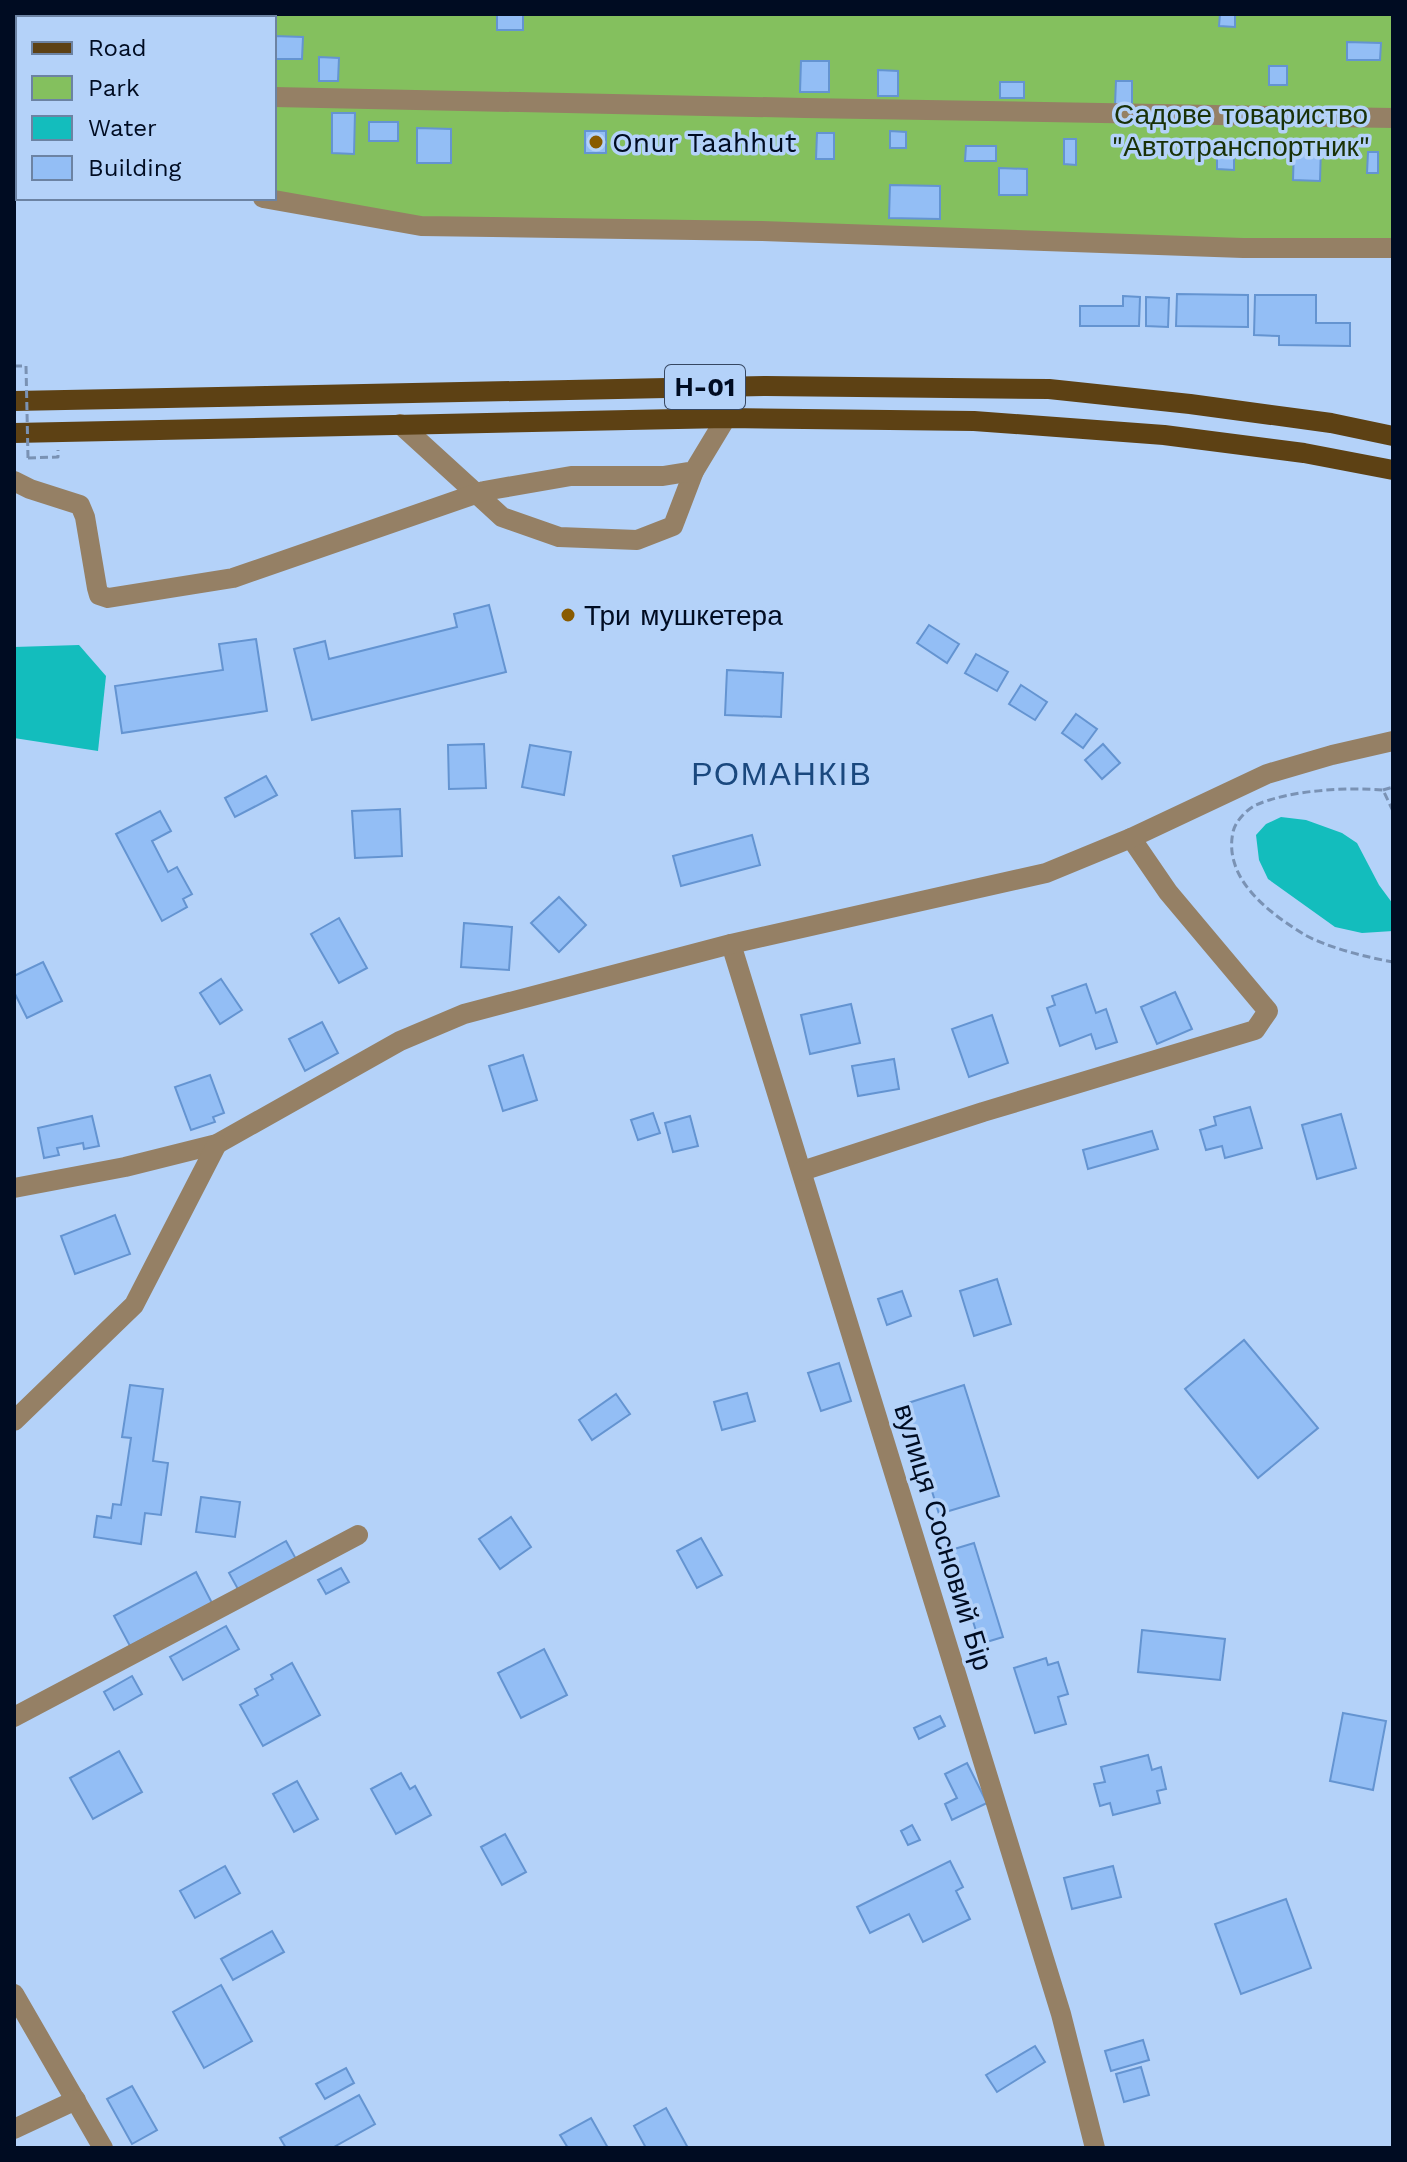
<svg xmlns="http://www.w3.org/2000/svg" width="1407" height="2162" font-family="'Work Sans',sans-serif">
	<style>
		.green { fill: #84c05e }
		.water { fill: #13bdbd }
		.building { fill: #93bef5; stroke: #6494d1; stroke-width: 2 }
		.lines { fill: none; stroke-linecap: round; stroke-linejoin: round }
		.path { stroke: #7a92b4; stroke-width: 3; stroke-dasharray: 8 4; stroke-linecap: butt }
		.minor { stroke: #958065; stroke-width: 20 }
		.major { stroke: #5d4114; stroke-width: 20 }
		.path-bridge { stroke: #7a92b4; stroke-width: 3; stroke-dasharray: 8 4; stroke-linecap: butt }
		.poi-dot { fill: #895b00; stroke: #b4d2f9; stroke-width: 3 }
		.labels { text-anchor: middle; stroke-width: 7; stroke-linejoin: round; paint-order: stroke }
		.shield { fill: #b4d2f9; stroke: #364762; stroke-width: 2 }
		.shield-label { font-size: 26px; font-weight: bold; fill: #000c22 }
		.park-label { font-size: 28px; fill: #193107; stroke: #b4d2f9 }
		.poi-label { font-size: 28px; fill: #000c22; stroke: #b4d2f9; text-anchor: start }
		.street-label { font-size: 28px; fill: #000c22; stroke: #b4d2f9 }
		.quarter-label { font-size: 32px; letter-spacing: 2px; fill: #1a487e; stroke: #b4d2f9 }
	</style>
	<rect width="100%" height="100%" fill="#b4d2f9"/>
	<path class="green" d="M20,14H1393V248L421,226L235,198H274V18H22Z"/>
	<g class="water">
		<path d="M79,645L106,676L98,751L14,738V647Z"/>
		<path d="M1281,817L1306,820L1342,833L1357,843L1379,885L1393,904V931L1362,933L1335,927L1268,879L1259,860L1256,835L1266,824Z"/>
	</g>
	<g class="building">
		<path d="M76,14H165V18L75,16Z"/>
		<rect x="497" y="14" width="26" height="16"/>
		<path d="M1220,14H1235V27L1219,26Z"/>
		<path d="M274,36L303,37L302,59H274Z"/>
		<path d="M1347,42L1381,43L1380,60H1347Z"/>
		<path d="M319,57L339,58L338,81H319Z"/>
		<path d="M801,61H829V92H800Z"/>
		<rect x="1269" y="66" width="18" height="19"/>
		<path d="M878,70L898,71V96H878Z"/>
		<path d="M1116,81H1132V105H1115Z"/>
		<rect x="1000" y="82" width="24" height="16"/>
		<path d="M332,113H355L354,154L332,153Z"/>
		<rect x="369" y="122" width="29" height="19"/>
		<path d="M417,128L451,129V163H417Z"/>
		<rect x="585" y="131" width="21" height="22"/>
		<path d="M890,131L906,132V148H890Z"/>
		<path d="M817,133H834V159H816Z"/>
		<path d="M1064,139H1076V165L1064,164Z"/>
		<path d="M966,146H996V161H965Z"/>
		<path d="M1294,146H1321L1320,181L1293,180Z"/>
		<path d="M1217,149H1234V170L1217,169Z"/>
		<path d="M1368,152H1378V173H1367Z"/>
		<path d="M999,168L1027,169V195H999Z"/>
		<path d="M890,185L940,186V219L889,218Z"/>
		<path d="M1177,294L1248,295V327L1176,326Z"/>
		<path d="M1255,295H1316V323H1350V346L1279,345V336L1254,335Z"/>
		<path d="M1123,296L1140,297L1139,326H1080V306H1123Z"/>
		<path d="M1146,297L1169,298L1168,327L1146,326Z"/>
		<path d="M489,605L506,672L312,720L294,649L325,641L329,659L457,627L454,614Z"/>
		<path d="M929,625L959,644L947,663L917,643Z"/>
		<path d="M256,639L267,711L122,733L115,686L223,670L219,644Z"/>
		<path d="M976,654L1008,672L997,691L965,673Z"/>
		<path d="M727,670L783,673L781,717L725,715Z"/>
		<path d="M1021,685L1047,702L1035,720L1009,704Z"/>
		<path d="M1076,714L1097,729L1083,748L1062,733Z"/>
		<path d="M484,744L486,788L449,789L448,745Z"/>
		<path d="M1103,744L1120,763L1102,779L1085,760Z"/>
		<path d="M530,745L571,752L564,795L522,787Z"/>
		<path d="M266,776L277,795L235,817L225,798Z"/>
		<path d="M400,809L402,856L355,858L352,811Z"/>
		<path d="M160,811L171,831L152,841L168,872L177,867L192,894L183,899L187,907L162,921L116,834Z"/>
		<path d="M752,835L760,865L681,886L673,856Z"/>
		<path d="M559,897L586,925L559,952L531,923Z"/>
		<path d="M339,918L367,968L339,983L311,934Z"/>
		<path d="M464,923L512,927L509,970L461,967Z"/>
		<path d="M43,962L62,1001L27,1018L14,992V976Z"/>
		<path d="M221,979L242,1010L220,1024L200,993Z"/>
		<path d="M1086,984L1096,1013L1106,1009L1117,1042L1096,1049L1091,1034L1060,1046L1047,1008L1055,1005L1052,996Z"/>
		<path d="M1175,992L1192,1029L1157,1044L1141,1007Z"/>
		<path d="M851,1004L860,1043L810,1054L801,1015Z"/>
		<path d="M992,1015L1008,1063L969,1077L952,1029Z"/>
		<path d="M322,1022L338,1053L305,1071L289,1039Z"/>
		<path d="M523,1055L537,1100L503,1111L489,1066Z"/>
		<path d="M894,1059L899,1089L858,1096L852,1066Z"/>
		<path d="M210,1075L224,1113L213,1117L215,1122L191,1130L175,1087Z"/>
		<path d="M1250,1107L1262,1148L1225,1158L1222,1146L1206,1150L1200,1130L1216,1125L1214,1117Z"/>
		<path d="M653,1113L660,1133L638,1140L631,1120Z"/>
		<path d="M1341,1114L1356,1168L1317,1179L1302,1125Z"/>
		<path d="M92,1116L99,1146L84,1149L83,1143L57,1148L59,1155L44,1158L38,1128Z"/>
		<path d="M690,1116L698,1146L673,1152L665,1123Z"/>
		<path d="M1152,1131L1158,1149L1088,1169L1083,1150Z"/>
		<path d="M115,1215L130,1254L75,1274L61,1236Z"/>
		<path d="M997,1279L1011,1324L974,1336L960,1291Z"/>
		<path d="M902,1291L911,1316L887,1325L878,1299Z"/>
		<path d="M1244,1340L1318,1428L1258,1478L1185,1389Z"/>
		<path d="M839,1363L851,1401L821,1411L808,1373Z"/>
		<path d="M130,1385L163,1389L153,1461L168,1463L161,1515L145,1513L141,1544L94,1537L97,1516L111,1518L113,1504L121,1505L131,1438L122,1437Z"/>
		<path d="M964,1385L999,1496L939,1514L905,1404Z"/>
		<path d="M747,1393L755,1421L722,1430L714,1402Z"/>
		<path d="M616,1394L630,1414L592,1440L579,1420Z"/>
		<path d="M201,1497L240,1502L235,1537L196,1532Z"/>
		<path d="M511,1517L531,1547L500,1569L479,1539Z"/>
		<path d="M701,1538L722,1575L697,1588L677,1551Z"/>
		<path d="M286,1541L296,1559L239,1591L229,1573Z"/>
		<path d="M974,1543L1003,1637L980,1644L951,1550Z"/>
		<path d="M341,1568L349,1582L326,1594L318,1580Z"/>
		<path d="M196,1572L212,1603L130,1646L114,1616Z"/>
		<path d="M226,1626L239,1649L183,1680L170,1657Z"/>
		<path d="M1142,1630L1225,1639L1220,1680L1138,1672Z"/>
		<path d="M544,1649L567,1695L521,1718L498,1673Z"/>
		<path d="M1046,1658L1048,1665L1058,1662L1068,1694L1058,1697L1066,1724L1035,1733L1014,1668Z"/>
		<path d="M292,1663L320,1715L263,1746L240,1705L258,1695L255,1689L273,1679L271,1675Z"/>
		<path d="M132,1676L142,1694L114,1710L104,1692Z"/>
		<path d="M1343,1713L1386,1721L1373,1790L1330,1781Z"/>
		<path d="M940,1716L945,1726L919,1739L914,1728Z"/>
		<path d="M119,1751L142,1792L93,1819L70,1778Z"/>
		<path d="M1148,1755L1152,1770L1161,1767L1166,1789L1157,1791L1160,1803L1113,1815L1110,1803L1100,1806L1094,1784L1105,1782L1101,1767Z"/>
		<path d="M967,1763L987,1803L952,1820L945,1804L957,1798L945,1774Z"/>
		<path d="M401,1773L410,1789L415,1786L431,1815L396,1834L371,1789Z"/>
		<path d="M297,1781L318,1819L294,1832L273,1794Z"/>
		<path d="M912,1825L920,1840L908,1845L901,1831Z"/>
		<path d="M505,1834L526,1872L502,1885L481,1847Z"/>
		<path d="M950,1861L963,1887L956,1891L970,1919L923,1942L909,1914L870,1933L857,1907Z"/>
		<path d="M225,1866L240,1893L195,1918L180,1891Z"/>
		<path d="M1113,1866L1121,1897L1072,1909L1064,1878Z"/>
		<path d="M1286,1899L1311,1968L1241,1994L1215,1924Z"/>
		<path d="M272,1931L284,1952L233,1980L221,1959Z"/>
		<path d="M221,1985L252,2041L204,2068L173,2012Z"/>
		<path d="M1143,2040L1149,2060L1111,2071L1105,2051Z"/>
		<path d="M1035,2046L1045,2062L997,2092L986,2075Z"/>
		<path d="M1141,2067L1149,2095L1124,2102L1116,2074Z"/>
		<path d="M346,2068L354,2083L325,2099L316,2084Z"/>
		<path d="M132,2086L157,2130L132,2144L107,2099Z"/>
		<path d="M359,2095L375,2124L332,2148H286L280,2138Z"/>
		<path d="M666,2108L688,2148H646L634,2126Z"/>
		<path d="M591,2118L608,2148H568L560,2135Z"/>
	</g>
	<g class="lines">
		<g class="path">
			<path d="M14,366H26"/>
			<path d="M28,458L58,457V450"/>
			<path d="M1383,790L1393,787"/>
			<path d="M1393,811L1383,790C1346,787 1290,790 1256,805C1246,810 1235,822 1233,832C1223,879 1269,913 1305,935C1329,948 1366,957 1393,962"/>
		</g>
		<g class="minor">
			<path d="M20,14L22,18"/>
			<path d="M274,97L805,108L1393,118"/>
			<path d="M14,184L18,182"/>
			<path d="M263,198L421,226L762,231L1243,248H1393"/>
			<path d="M400,424L502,517L559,537L637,540L673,526L694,471"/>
			<path d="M14,481L30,489L80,505L85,517L97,588L99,595L108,598L233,578L484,491L571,476H663L694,471L726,418"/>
			<path d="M731,944L1061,2014L1095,2148"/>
			<path d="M802,1171L983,1112L1255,1030L1268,1011L1168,892L1131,838"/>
			<path d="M14,1188L125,1167L217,1144L400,1041L464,1014L731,944L1046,873L1131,838L1267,774L1332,755L1393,741"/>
			<path d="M14,1421L134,1305L217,1144"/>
			<path d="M14,1717L358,1535"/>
			<path d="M14,1994L103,2148"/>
			<path d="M14,2129L76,2100"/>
		</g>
		<g class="major">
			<path d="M14,401L766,386L1049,389L1190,404L1331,423L1393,436"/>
			<path d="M14,433L726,418L974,421L1164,435L1304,453L1393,470"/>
		</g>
		<path class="path-bridge" d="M26,366L28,458"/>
	</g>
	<g class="poi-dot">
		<circle cx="596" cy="142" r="8"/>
		<circle cx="568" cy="615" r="8"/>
	</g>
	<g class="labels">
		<rect class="shield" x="665" y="365" width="80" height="44" rx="6"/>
		<g class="shield-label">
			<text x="705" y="396">Н-01</text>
		</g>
		<g class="park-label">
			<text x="1241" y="124">Садове товариство<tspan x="1241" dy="32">"Автотранспортник"</tspan></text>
		</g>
		<g class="poi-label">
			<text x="612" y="152">Onur Taahhut</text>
			<text x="584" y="625">Три мушкетера</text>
		</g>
		<g class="street-label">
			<text transform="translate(944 1537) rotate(73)" y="10">вулиця Сосновий Бір</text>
		</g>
		<g class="quarter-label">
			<text x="782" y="785">РОМАНКІВ</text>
		</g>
	</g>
	<rect width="1407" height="2162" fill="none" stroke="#000c22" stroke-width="32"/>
	<rect x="16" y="16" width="260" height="184" fill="#b4d2f9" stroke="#6c83a3" stroke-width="2"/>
	<rect x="32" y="42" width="40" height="12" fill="#5d4114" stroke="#6c83a3" stroke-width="2"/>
	<text x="88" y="56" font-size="24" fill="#000c22">Road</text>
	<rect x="32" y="76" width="40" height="24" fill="#84c05e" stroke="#6c83a3" stroke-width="2"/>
	<text x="88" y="96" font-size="24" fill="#000c22">Park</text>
	<rect x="32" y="116" width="40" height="24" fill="#13bdbd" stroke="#6c83a3" stroke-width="2"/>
	<text x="88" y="136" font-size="24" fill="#000c22">Water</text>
	<rect x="32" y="156" width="40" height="24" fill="#93bef5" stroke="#6c83a3" stroke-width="2"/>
	<text x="88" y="176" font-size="24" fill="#000c22">Building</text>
</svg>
